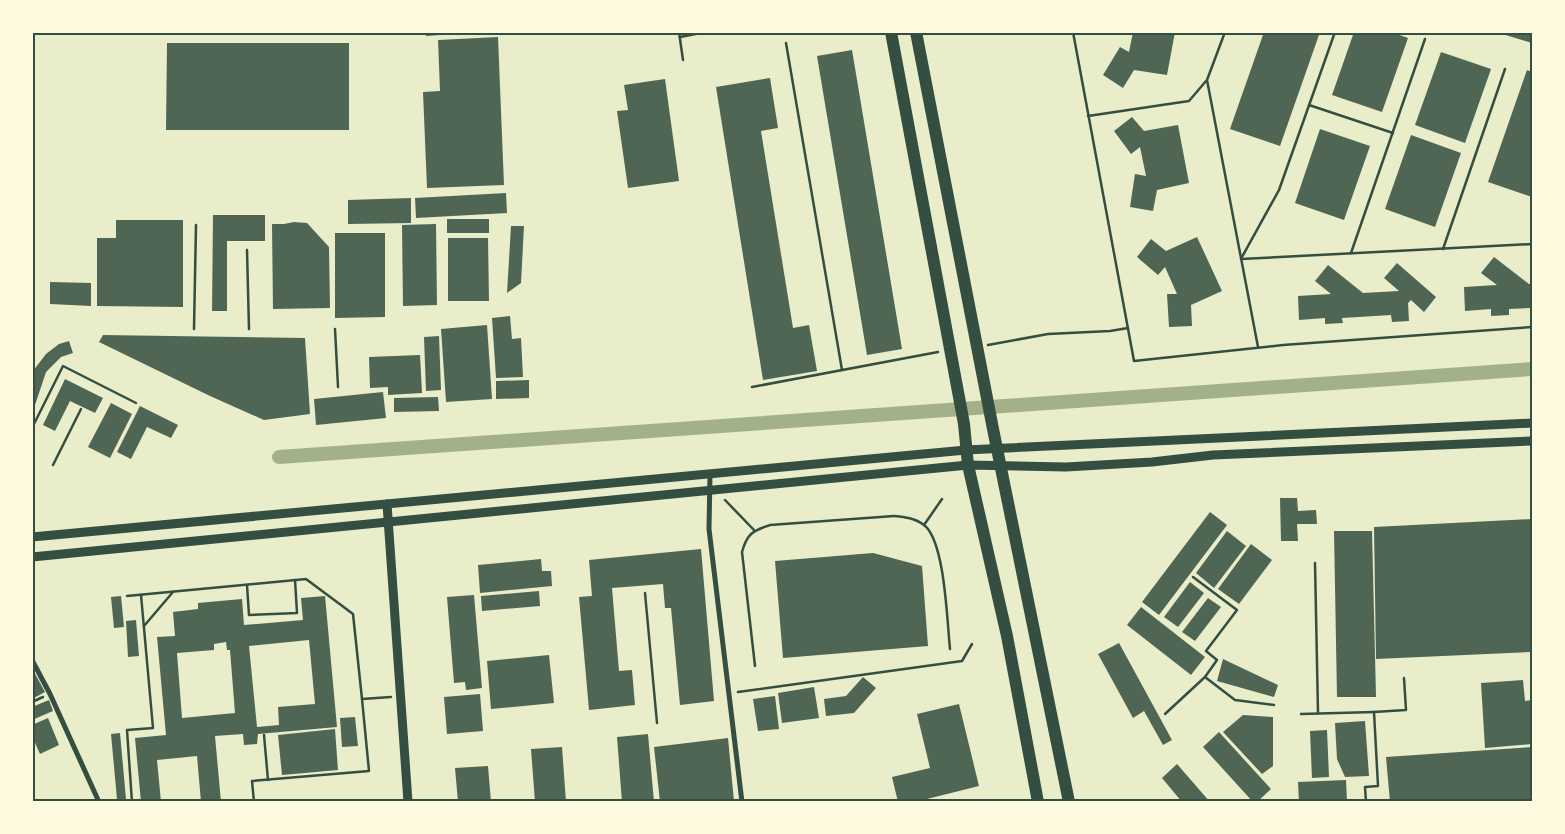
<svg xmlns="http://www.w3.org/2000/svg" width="1565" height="834" font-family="'Golos Text',sans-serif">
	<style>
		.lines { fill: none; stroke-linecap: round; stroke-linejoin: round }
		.canal { stroke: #a3b18a; stroke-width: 14 }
		.building { fill: #4f6655; fill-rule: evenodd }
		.path { stroke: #344e41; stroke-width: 2.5 }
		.minor { stroke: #344e41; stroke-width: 5 }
		.tertiary { stroke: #344e41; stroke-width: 9 }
		.primary { stroke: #344e41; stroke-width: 12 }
		.neatline { fill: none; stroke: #344e41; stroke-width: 2 }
	</style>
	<rect width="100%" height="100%" fill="#e9edc9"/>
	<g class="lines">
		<path class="canal" d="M279,457L1532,369"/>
	</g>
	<g class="building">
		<path d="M426,32H455V34L426,36Z"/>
		<path d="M1133,32H1175L1167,75L1134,70L1123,88L1103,75L1120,47L1129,52Z"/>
		<path d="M1264,32H1320L1280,146L1230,129Z"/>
		<path d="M1354,32H1391L1408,38L1382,112L1332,95Z"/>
		<path d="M1499,32H1532V43L1499,33Z"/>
		<path d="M498,37L504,185L427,188L423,92L440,91L438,40Z"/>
		<path d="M167,43H349V130H166Z"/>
		<path d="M852,50L902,349L867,355L817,56Z"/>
		<path d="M1441,52L1491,69L1465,143L1415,125Z"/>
		<path d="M1527,70L1532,72V197L1488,182Z"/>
		<path d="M770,78L778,128L761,131L793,328L809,325L817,371L763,380L716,87Z"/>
		<path d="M665,79L679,181L628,188L617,111L628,110L624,85Z"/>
		<path d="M1132,117L1144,131L1178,125L1189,183L1157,190L1153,211L1130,207L1135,174L1146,176L1140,147L1131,154L1114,131Z"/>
		<path d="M1320,129L1370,146L1344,220L1295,203Z"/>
		<path d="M1411,135L1461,153L1435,227L1385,209Z"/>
		<path d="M506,193L507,213L416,218L415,198Z"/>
		<path d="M411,198V223L348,224V200Z"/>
		<path d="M213,215H265V241H227V311H212Z"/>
		<rect x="447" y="219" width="42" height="14"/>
		<path d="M116,220H183V307L97,306V238H116Z"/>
		<path d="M294,222L307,223L329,247L330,308L273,309L272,224H284Z"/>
		<path d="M436,224L437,305L403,306L402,225Z"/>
		<path d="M511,226H524L521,283L507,293Z"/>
		<path d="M335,233H385V317L335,318Z"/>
		<path d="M1197,237L1222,291L1191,305L1192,326L1169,327L1167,294H1177L1165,267L1158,275L1137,257L1151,239L1166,251Z"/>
		<path d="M448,238H488L489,301H448Z"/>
		<path d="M1494,257L1529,284H1532V308L1509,309V315L1491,316V309L1465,311L1464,287L1497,285L1481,273Z"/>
		<path d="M1397,263L1436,297L1424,312L1411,300L1408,303L1409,321L1392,322L1391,315L1342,318L1343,323L1325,324V318L1299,320L1298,296L1331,294L1315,281L1328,265L1363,293L1399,291L1384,278Z"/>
		<path d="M50,282L91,283V306L50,304Z"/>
		<path d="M510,316L512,339L521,338L523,377L496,378L492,318Z"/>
		<path d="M487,325L492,399L446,402L441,329Z"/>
		<path d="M103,335L305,338L310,414L264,420L210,396L99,342Z"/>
		<path d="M439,336L441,390L426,391L424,337Z"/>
		<path d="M69,341L73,353L61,357L46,372L32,414L33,371L46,354L59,344Z"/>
		<path d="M420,355L422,393L388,395V387L370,388L369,357Z"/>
		<path d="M65,379L103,398L95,413L70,401L55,431L43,425Z"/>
		<path d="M529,380V398L496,399V381Z"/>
		<path d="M383,392L386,418L316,425L314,399Z"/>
		<path d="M438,397L439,411L394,412V398Z"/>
		<path d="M111,403L132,414L110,458L88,447Z"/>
		<path d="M140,406L178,425L171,438L147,427L131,459L117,452Z"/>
		<path d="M1280,498H1297L1298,511L1316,510L1317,524H1297L1298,541H1281Z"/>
		<path d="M1210,512L1227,525L1159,615L1142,602Z"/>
		<path d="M1532,519V652L1376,659L1374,527Z"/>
		<path d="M1227,531L1246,546L1214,588L1196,573Z"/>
		<path d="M1334,531H1372L1376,697H1337Z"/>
		<path d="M1251,544L1272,560L1239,604L1218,589Z"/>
		<path d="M701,549L714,701L680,705L671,608H665L663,584L612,588L619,671L632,670L635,705L589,710L579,597L592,596L589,560Z"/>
		<path d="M873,553L922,566L928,646L783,658L775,561Z"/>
		<path d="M541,559L542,571H551L552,586L480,593L478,565Z"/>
		<path d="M1190,582L1204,593L1178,627L1164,617Z"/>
		<path d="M539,591L540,606L482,611L481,596Z"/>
		<path d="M474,595L482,688L466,690L465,682L454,683L447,597Z"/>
		<path d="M121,596L124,627L114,628L111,597Z"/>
		<path d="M325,596L337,727L258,734L257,744L244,745L243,734L215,736L221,802H201L197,756L157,760L161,802H141L135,738L166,735L157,637L175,636L173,612L198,609V603L242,599L244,625L303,620L301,598ZM309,640L315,704L278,707L279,725L257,727L249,646ZM226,642L227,650H230L235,713L182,718L177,653L214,650V644Z"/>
		<path d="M1208,598L1221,607L1195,641L1182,632Z"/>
		<path d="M1141,607L1205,657L1191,675L1127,625Z"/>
		<path d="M136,620L139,656L128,657L126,621Z"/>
		<path d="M1119,643L1172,740L1163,745L1144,711L1133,718L1098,654Z"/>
		<path d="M549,655L554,703L491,709L487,661Z"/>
		<path d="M1223,659L1278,685L1274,697L1217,681Z"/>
		<path d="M32,668L45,692L32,699Z"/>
		<path d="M863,677L876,688L854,713L826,716L824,699L846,696Z"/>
		<path d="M1523,680L1525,701L1532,700V744L1485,748L1481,683Z"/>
		<path d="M814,687L819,718L782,723L778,693Z"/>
		<path d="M480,694L483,731L447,734L444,697Z"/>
		<path d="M775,696L779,729L758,731L753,699Z"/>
		<path d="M49,700L53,711L32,720V707Z"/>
		<path d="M959,704L979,786L915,802H898L892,777L930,768L917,714Z"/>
		<path d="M1243,715L1273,717V766L1262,774L1223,732Z"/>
		<path d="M355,717L358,746L342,747L340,718Z"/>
		<path d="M48,718L59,745L40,754L32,736V725Z"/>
		<path d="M1365,721L1369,776L1345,777L1337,759L1335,723Z"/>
		<path d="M335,729L338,770L282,775L278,735Z"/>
		<path d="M1327,730L1329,777L1312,778L1310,731Z"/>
		<path d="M1219,732L1271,789L1257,802H1253L1203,747Z"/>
		<path d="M120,733L126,799H117L111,734Z"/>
		<path d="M648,734L654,802H622L617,737Z"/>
		<path d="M728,738L734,802H660L654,747Z"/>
		<path d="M562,747L566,802H535L531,749Z"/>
		<path d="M1532,747V802H1390L1386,757Z"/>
		<path d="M1177,764L1210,802H1182L1162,778Z"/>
		<path d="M488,766L491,802H458L455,768Z"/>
		<path d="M1346,780L1347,802H1299L1298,782Z"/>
	</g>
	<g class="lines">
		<g class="path">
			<path d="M679,32L683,60"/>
			<path d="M1073,32L1134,361L1283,345L1532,327"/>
			<path d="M1225,32L1207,80L1258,347"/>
			<path d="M680,37L706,32"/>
			<path d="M786,43L842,370"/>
			<path d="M1309,105L1393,133"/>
			<path d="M1088,116L1189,101L1206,81"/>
			<path d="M1443,249L1505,69"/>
			<path d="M247,250L249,329"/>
			<path d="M1351,253L1425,39"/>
			<path d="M1242,257L1279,190L1335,32"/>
			<path d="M1241,259L1532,244"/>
			<path d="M194,329L196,225"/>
			<path d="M335,329L338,387"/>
			<path d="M988,345L1048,334L1110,331L1128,328"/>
			<path d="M752,387L938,352"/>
			<path d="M32,428L63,366L136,403"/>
			<path d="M53,465L81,409"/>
			<path d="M725,500L754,530"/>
			<path d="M924,525L942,499"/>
			<path d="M1315,563L1318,713"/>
			<path d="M247,585L249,615L297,613L295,580"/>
			<path d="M645,593L657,723"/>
			<path d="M127,596L306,579L353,614L362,699"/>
			<path d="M144,626L173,592"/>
			<path d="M755,666L742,552C747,534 752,531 770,525L894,516C904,517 915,518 924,525C945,541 947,621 950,649"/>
			<path d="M1205,677L1235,700L1274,705"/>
			<path d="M738,692L962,661L972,644"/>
			<path d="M32,702L43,697"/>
			<path d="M1165,714L1205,677L1217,660L1206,651L1237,610L1193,577"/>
			<path d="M1301,714L1374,712"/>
			<path d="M264,735L268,780"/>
			<path d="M132,802L127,730L153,728L141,595"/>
			<path d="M254,802L252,781L369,771L362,699L391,697"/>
			<path d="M1366,802L1365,787L1378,786L1374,712L1406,710L1404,678"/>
		</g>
		<g class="minor">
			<path d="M710,474L709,529L742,802"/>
			<path d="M32,660L50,694L99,802"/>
		</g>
		<g class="tertiary">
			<path d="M387,504L408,802"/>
			<path d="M32,537L966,450L1532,423"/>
			<path d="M32,557L968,465L1066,467L1152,462L1213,455L1532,441"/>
		</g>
		<g class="primary">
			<path d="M891,32L964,424L968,465L1007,636L1038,802"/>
			<path d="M916,32L993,429L1069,802"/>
		</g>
	</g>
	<rect width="1565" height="834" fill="none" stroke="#fefae0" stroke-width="68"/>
	<rect x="34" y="34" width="1497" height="766" class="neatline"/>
</svg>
